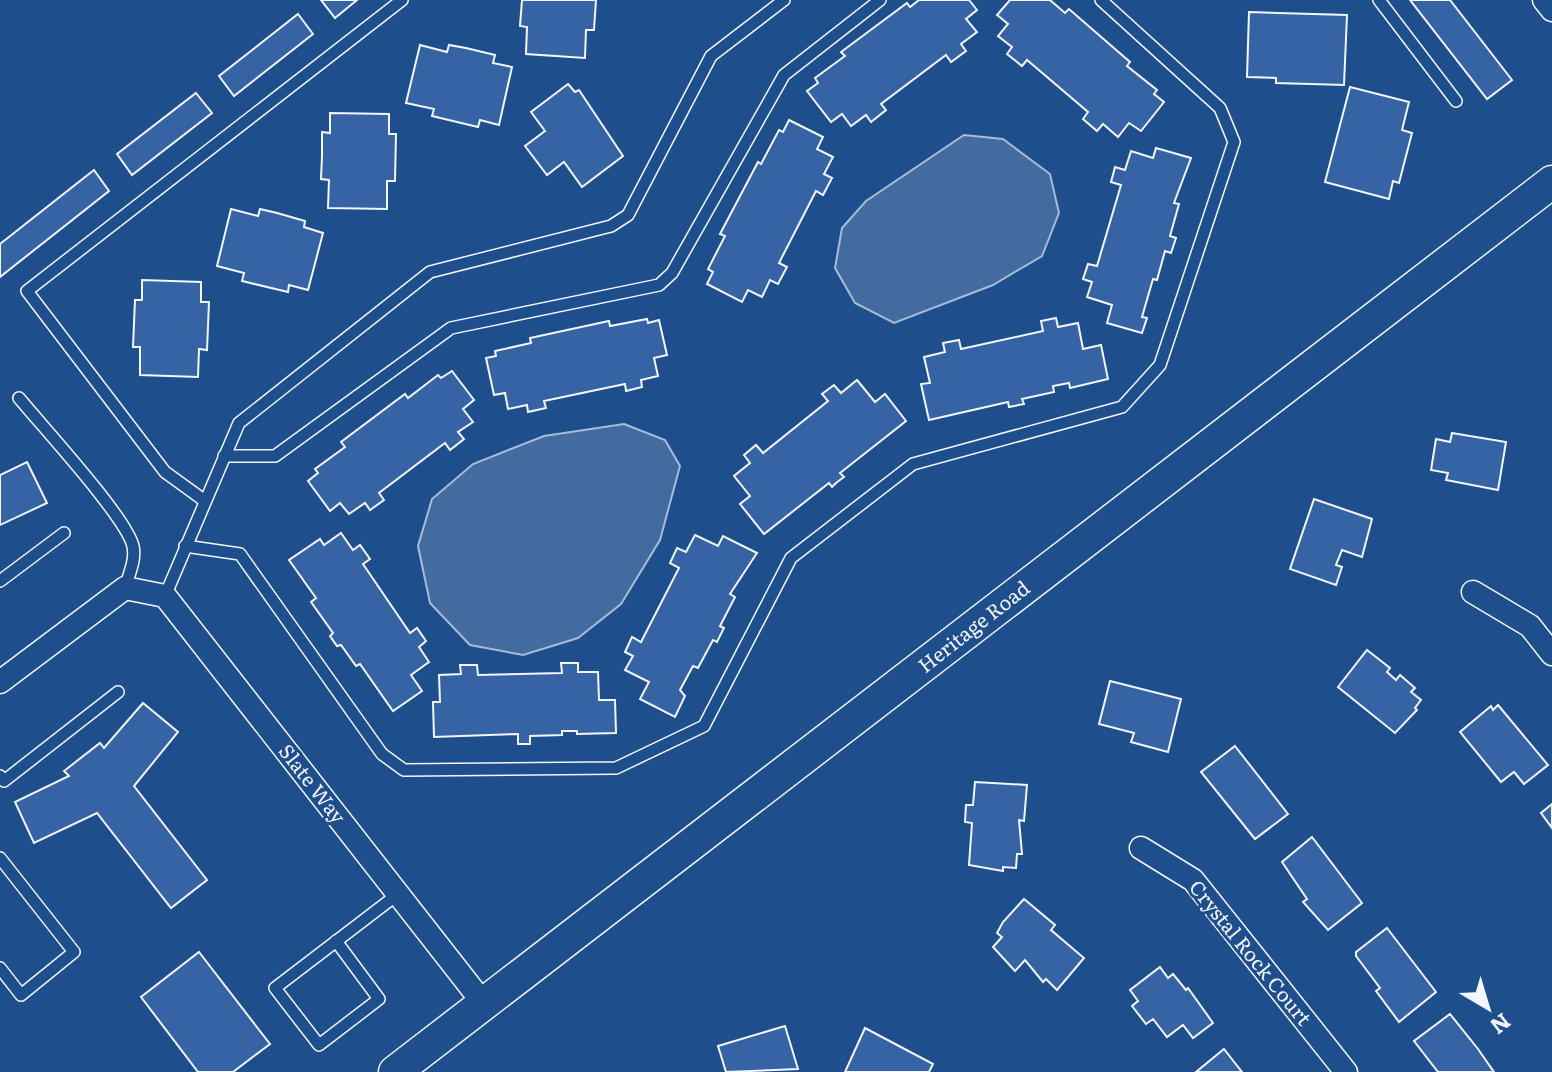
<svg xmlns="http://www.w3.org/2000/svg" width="1552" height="1072" font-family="Literata,serif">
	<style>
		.water { fill: #446ba0; stroke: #a8bbd7; stroke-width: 2 }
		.building { fill: #3563a3; stroke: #f2f6ff; stroke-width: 2 }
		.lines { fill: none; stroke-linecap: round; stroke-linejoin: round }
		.service-casing { stroke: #f2f6ff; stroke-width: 14 }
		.minor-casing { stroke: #f2f6ff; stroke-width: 25 }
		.secondary-casing { stroke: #f2f6ff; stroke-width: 35 }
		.service { stroke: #1f4e8c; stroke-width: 11 }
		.minor { stroke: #1f4e8c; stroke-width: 22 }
		.secondary { stroke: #1f4e8c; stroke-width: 32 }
		.labels { text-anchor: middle; stroke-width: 6; stroke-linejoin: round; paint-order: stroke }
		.street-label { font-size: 20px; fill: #f2f6ff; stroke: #1f4e8c }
	</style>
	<rect width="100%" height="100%" fill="#1f4e8c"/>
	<g class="water">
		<path d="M964,135L1003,139L1050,174L1059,213L1042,256L993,285L894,323L855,303L835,268L842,228L866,201Z"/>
		<path d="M624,424L665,440L680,466L660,540L621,604L578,638L523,655L470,645L430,603L418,546L432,499L473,464L544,436Z"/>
	</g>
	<g class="building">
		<path d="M321,0H357L335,18Z"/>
		<path d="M522,0H596L594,30H586L585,58L526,54L527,27L520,26Z"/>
		<path d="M919,0H969L977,10L966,19L977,32L961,44L966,51L951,62L946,55L881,104L886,110L871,122L866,115L851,126L842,114L831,122L807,91L818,83L815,78L845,56L841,52L907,3L910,7Z"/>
		<path d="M1010,0H1050L1065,13L1069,9L1130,62L1127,66L1157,90L1154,94L1164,102L1141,131L1129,123L1118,137L1103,124L1097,131L1083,119L1088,112L1027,60L1022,66L1007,54L1012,47L998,36L1008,24L997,15Z"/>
		<path d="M1410,0H1450L1512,80L1487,99Z"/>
		<path d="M1249,12L1347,15L1344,85L1276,83V78L1247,77Z"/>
		<path d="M298,14L313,34L234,96L219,76Z"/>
		<path d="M420,45L447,52L449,45L466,48L495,55L493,63L512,67L499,125L480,120L478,127L432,116L434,109L406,103Z"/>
		<path d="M568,84L575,92L579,90L623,156L582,187L564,162L547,175L525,146L545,131L531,112Z"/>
		<path d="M1350,87L1409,102L1402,130L1412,133L1399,183L1393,181L1389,199L1325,182Z"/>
		<path d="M196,93L212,113L132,175L117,154Z"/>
		<path d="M330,113L389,114V134H396L395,181H387V209L328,208L329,180L321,179L322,156V132L330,133Z"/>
		<path d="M789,120L823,137L817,149L833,157L824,174L832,178L823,195L816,191L779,263L787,267L778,284L770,280L762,297L748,290L742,302L707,284L713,272L708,269L725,236L720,234L758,162L761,164L779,130L783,132Z"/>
		<path d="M1156,148L1191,158L1174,203L1179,204L1170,236L1176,238L1171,253L1165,251L1157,280L1153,279L1142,317L1147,318L1142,333L1107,323L1112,305L1087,297L1092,282L1083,279L1088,264L1097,266L1121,185L1111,182L1115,167L1125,170L1131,151L1153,158Z"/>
		<path d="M94,170L109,191L0,277V244Z"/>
		<path d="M231,209L258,216L260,209L277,213L305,221L304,227L323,233L308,290L289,285L288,292L242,281L244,273L217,266Z"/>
		<path d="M142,280L201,282V302H209L207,350L199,349L198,377L140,375V347H133L135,300H142Z"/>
		<path d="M1056,318L1058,327L1078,323L1083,349L1101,345L1108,379L1070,388L1069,383L1053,386L1054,392L1022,399L1024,404L1009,407L1008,402L929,420L921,384L930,383L924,357L945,352L943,343L959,340L961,349L1043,331L1041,321Z"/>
		<path d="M647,319L648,323L659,320L667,355L654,358L658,376L641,380L642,387L626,391L625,384L544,401L546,408L528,412L527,405L508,409L505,393L494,395L486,358L496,356L495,351L531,343L530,338L609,321L610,326Z"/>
		<path d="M452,371L474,400L463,409L473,422L458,432L464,439L450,450L445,443L379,493L384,500L370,510L365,503L349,514L340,503L330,511L308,481L318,473L315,469L345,447L341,442L405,394L408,398L438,375L441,378Z"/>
		<path d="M857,380L875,402L885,394L906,421L840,473L844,477L836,483L832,487L829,483L764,534L740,504L750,496L734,476L750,463L744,455L756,445L763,453L828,401L822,394L834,385L841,393Z"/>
		<path d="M1452,433L1506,442L1498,490L1446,480L1448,473L1431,470L1436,439L1450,442Z"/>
		<path d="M27,462L47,503L0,525V475Z"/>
		<path d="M1314,499L1372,519L1362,557L1342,550L1336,565L1342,567L1336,585L1290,569Z"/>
		<path d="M341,533L353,550L360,545L370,559L363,564L410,633L417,628L426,641L419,647L429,662L411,675L422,691L393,711L360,664L356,666L341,645L337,646L330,636L333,633L311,602L316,598L289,560L320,539L324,545Z"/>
		<path d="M695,535L718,546L723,536L757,553L730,594L735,597L720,626L724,628L717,642L713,640L698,668L693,666L680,690L685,696L675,717L640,699L649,682L625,670L633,656L625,652L632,637L641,642L679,568L670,563L677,548L686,552Z"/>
		<path d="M1367,650L1390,668L1387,672L1396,680L1400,675L1415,688L1411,692L1421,700L1415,708L1417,710L1395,733L1338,687Z"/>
		<path d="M561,663H578V672H598L599,700H615L616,733L577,734V731H562V735L530,736V744H518V734L434,737L433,702H440L439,675L461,674L460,665H477L478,675L562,673Z"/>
		<path d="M1110,681L1181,699L1168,752L1131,742L1134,733L1099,724Z"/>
		<path d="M143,703L178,732L134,786L207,880L171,908L97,813L34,843L15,802L69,776L64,771L100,743L104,748Z"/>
		<path d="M1498,705L1548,765L1524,784L1514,772L1501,782L1460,732L1491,706L1493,710Z"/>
		<path d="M1235,746L1288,814L1255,839L1201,772Z"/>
		<path d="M975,782L1027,785L1024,821L1019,820L1022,854H1017L1016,868L1003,867V871L969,865L972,823L965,822L966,805H973Z"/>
		<path d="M1552,804V828L1541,813Z"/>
		<path d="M1312,837L1362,903L1328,930L1303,902L1307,899L1282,862Z"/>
		<path d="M1024,899L1055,925L1051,930L1084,958L1057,990L1046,979L1043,982L1025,960L1015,971L993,947L1002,937L997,933L1003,922Z"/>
		<path d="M1387,928L1436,992L1399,1022L1376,991L1380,988L1356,956V952Z"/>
		<path d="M199,952L270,1044L233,1072H198L141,997Z"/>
		<path d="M1160,967L1168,978L1173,974L1186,990L1188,988L1213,1023L1193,1038L1183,1025L1167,1037L1153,1019L1146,1024L1132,1006L1138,1001L1130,990Z"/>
		<path d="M1450,1014L1478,1049L1494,1072H1438L1414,1041Z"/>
		<path d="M785,1026L798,1069L726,1072L718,1046Z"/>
		<path d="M865,1028L933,1064L929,1072H845Z"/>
		<path d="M1224,1049L1242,1072H1196Z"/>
	</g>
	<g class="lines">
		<defs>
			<g id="service">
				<path d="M1379,0L1456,101"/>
				<path d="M19,398C42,426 126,517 133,546C136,560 129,574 125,588"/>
				<path d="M224,456H275L451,328L659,285L672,273L784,75L880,0"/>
				<path d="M205,501L165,472L27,291L402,0"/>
				<path d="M185,546L240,554L382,754L404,770L616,768L704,726L791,558L913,464L1122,407L1160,365L1234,142L1220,108L1101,0"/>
				<path d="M0,581L64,533"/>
				<path d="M165,596L239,423L430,272L611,226L628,215L711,56L784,0"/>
				<path d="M0,776L4,781L118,692"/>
				<path d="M0,858L74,952L21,995L0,968"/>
				<path d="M336,941L379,999L319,1045L275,988L398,894"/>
			</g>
			<g id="minor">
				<path d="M1544,0L1552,10"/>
				<path d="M1473,592L1530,626L1552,654"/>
				<path d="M0,682L125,588L165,596L484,1004"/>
				<path d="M1141,848L1193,880L1346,1072"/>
			</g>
			<path id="secondary" d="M395,1072L1552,182"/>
		</defs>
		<use href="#service" class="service-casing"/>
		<use href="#minor" class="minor-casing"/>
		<use href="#secondary" class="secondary-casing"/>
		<use href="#service" class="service"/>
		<use href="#minor" class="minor"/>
		<use href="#secondary" class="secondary"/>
	</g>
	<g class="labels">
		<g class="street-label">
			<text transform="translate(974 627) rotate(-38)" y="7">Heritage Road</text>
			<text transform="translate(312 784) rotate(52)" y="7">Slate Way</text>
			<text transform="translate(1250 953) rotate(51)" y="7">Crystal Rock Court</text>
		</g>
	</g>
	<g transform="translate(1488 1008) rotate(142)" stroke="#1f4e8c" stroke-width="6" paint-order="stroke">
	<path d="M0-6L14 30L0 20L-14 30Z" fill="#f2f6ff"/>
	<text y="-12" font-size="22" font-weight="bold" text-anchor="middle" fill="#f2f6ff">N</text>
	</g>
</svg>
